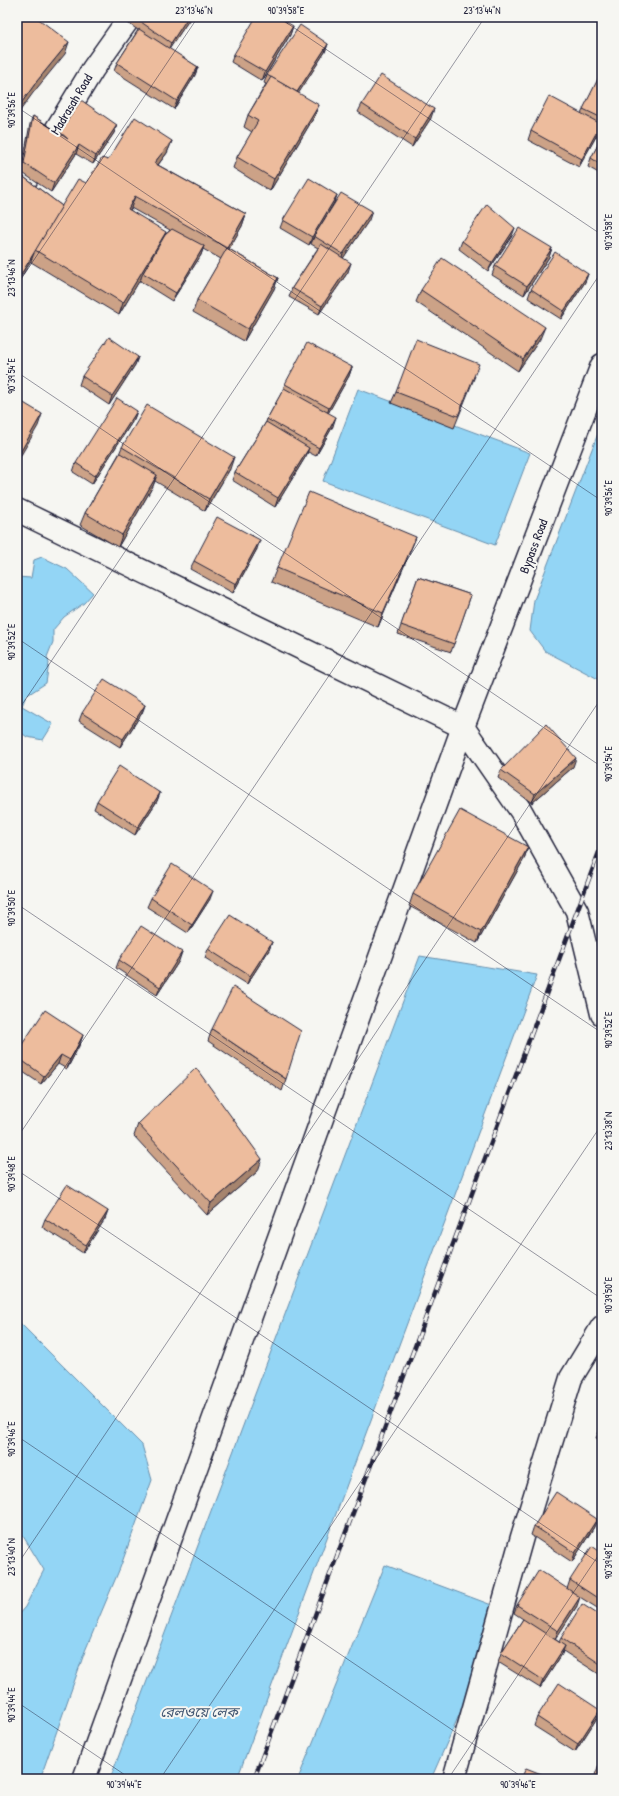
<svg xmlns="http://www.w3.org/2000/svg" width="619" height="1796" font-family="'Patrick Hand','Noto Sans Bengali',sans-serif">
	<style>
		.water { fill: #93d5f5; stroke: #668dab }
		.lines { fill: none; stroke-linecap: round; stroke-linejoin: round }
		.minor-casing { stroke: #22223b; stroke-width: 25 }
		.tertiary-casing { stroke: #22223b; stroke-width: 25 }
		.minor { stroke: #f6f6f2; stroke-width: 22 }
		.tertiary { stroke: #f6f6f2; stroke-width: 22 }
		.rail-casing { stroke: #22223b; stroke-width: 4.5 }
		.rail { stroke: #f6f6f2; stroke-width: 3; stroke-dasharray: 9; stroke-linecap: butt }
		.wall { fill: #cca287; stroke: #22223b; fill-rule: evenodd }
		.shaded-wall { fill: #a6846e; stroke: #22223b }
		.building { fill: #edbc9d; stroke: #22223b }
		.ticks { fill: none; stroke: #22223b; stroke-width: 1; stroke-opacity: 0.45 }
		.labels { text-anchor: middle; stroke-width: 4; stroke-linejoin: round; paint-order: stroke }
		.street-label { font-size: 13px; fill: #22223b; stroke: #f6f6f2 }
		.water-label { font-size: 14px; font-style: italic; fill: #445873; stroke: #f6f6f2 }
		.neatline { fill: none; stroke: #22223b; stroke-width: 1.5 }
		.ticks-label { font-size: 10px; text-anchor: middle; fill: #22223b }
	</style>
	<rect width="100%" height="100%" fill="#f6f6f2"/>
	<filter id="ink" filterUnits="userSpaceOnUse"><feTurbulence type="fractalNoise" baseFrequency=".025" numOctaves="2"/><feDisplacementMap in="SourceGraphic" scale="8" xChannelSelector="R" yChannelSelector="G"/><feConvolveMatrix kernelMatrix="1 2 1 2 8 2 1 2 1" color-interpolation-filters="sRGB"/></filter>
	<g filter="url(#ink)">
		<g class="water">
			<path d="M358,389L530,453L495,545L323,481Z"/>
			<path d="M602,423V681L545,651L530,631L534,600Z"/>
			<path d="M42,557L67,569L93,593L84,603L64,617L53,630V642L47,657L49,663L46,683L26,696L22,706L53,724L43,740L27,737L19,731L17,733V577L31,578L34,560Z"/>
			<path d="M420,956L537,975L237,1779H110Z"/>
			<path d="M17,1320L142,1445L152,1480L120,1568L85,1651L40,1779H17V1616L25,1607L44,1570L23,1536L17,1533Z"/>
			<path d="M385,1565L505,1610L431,1779H298Z"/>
		</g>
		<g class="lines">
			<defs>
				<g id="minor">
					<path d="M17,194L93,69L130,17"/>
					<path d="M463,727L521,811L577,911L602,1014"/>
					<path d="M454,1779L522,1537L571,1378L602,1327"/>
				</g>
				<g id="tertiary">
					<path d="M17,510L463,727"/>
					<path d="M84,1779L463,727L602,365"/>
				</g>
			</defs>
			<use href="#minor" class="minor-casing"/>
			<use href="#tertiary" class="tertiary-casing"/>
			<use href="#minor" class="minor"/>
			<use href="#tertiary" class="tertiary"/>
			<defs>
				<path id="rail" d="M254,1779L602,844"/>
			</defs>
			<use href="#rail" class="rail-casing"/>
			<use href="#rail" class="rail"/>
		</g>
		<g class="wall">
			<path d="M119,17H191L169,49L198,67L195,75L174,109L114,71L117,63L138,30Z"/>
			<path d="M293,26L290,35L262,81L231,62L234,54Z"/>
			<path d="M328,44L325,52L298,93L314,117L270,191L233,168L237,157L252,132L244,127L248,115L266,84L264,83L267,75Z"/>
			<path d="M602,71V128L600,127L598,133L579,167L528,140L531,131L581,114Z"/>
			<path d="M362,104L431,118L412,147L358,112Z"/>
			<path d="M33,116L60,133V132L117,125L114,133L93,164L76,154L51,192L21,172L30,124Z"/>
			<path d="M602,137V175L588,167L591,158Z"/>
			<path d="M172,141L167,153L158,165L246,214L242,226L229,249L278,278L274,289L244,341L193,312L197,300L221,259L203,249L201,255L172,301L140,281L141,278L119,315L31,262L17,172L62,206L86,183L108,160ZM131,208L170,230L165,235L130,210Z"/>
			<path d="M337,195L334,203L320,226L369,220L343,258L348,272L319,314L289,297L292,288L318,248L311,244L314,237L309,245L280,228L283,220Z"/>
			<path d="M512,236L488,271L459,249L462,241Z"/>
			<path d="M552,248L549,257L524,295L492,275L495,266Z"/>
			<path d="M588,274L585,282L561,319L528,298L531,289Z"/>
			<path d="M421,290L540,339L518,371L416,302Z"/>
			<path d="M138,357L135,365L109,405L79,385L82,376Z"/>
			<path d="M352,367L349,376L328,413L333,426L316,456L308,452L306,456L275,507L232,480L235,472L266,422L267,419L282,392L285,384Z"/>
			<path d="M475,376L454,428L391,403L396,392Z"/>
			<path d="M137,411L134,419L92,484L73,472L76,463Z"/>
			<path d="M122,447L230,469L205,511L155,481L153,486L118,547L80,525L85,513L119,454Z"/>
			<path d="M257,549L233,593L190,569L194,561Z"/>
			<path d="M410,552L378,627L271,582L277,568Z"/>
			<path d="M418,577L471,595L451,652L398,634Z"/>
			<path d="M145,705L142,713L120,747L79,721L82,713Z"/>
			<path d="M573,767L532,803L498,778L501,770Z"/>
			<path d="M160,793L157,801L135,835L94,809L97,801Z"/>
			<path d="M528,847L524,859L477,943L409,906L413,894Z"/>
			<path d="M151,898L210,899L188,933L147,907Z"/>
			<path d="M272,942L269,950L247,984L205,958L208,949Z"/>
			<path d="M119,960L179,961L157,995L116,968Z"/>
			<path d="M212,1029L286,1079L282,1091L208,1041Z"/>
			<path d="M83,1035L80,1044L67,1069L58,1064L41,1084L17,1068V1052Z"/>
			<path d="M138,1124L258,1171L207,1215L134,1136Z"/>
			<path d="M108,1211L105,1219L83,1253L42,1227L45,1219Z"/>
			<path d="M602,1425V1441L596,1438Z"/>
			<path d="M597,1519L594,1527L572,1562L531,1535L534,1526Z"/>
			<path d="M602,1553V1611L567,1589L570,1580Z"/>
			<path d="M517,1605L577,1606L555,1639L559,1642L561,1638L602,1617V1669L599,1674L563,1651L562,1654L540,1688L498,1662L501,1653L523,1619L514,1613Z"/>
			<path d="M537,1717L597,1718L575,1752L534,1726Z"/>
			<path d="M602,1760V1779H601L595,1775L598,1767Z"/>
		</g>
		<g class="shaded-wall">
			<path d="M188,17H191L168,51L171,43Z"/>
			<path d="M293,26L290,35L262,81L265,72Z"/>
			<path d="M69,42L65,54L33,93L17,115V109L37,81Z"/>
			<path d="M328,44L325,52L293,102L296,94Z"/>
			<path d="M198,67L195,75L174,109L177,101Z"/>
			<path d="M319,105L314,117L270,191L274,179Z"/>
			<path d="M434,109L431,118L412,147L415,139Z"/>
			<path d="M601,124L598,133L579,167L582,159Z"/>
			<path d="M117,125L114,133L93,164L96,156Z"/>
			<path d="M172,141L167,153L150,175L154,163Z"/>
			<path d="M79,145L76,154L51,192L54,183Z"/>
			<path d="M337,195L334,203L309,245L312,237Z"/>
			<path d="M135,196L131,208L124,221L128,209Z"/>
			<path d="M372,211L369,220L340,263L343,254Z"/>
			<path d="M246,214L242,226L223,260L227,248Z"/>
			<path d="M515,228L512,236L488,271L492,263Z"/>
			<path d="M166,232L162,244L143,273L141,278L119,315L123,303Z"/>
			<path d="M204,246L201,255L172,301L176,293Z"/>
			<path d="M552,248L549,257L524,295L527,286Z"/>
			<path d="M34,253L31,261L17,284V281Z"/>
			<path d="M351,263L348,272L319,314L322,306Z"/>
			<path d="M588,274L585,282L561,319L564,311Z"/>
			<path d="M278,278L274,289L244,341L248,329Z"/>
			<path d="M545,327L540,339L518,371L523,359Z"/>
			<path d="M138,357L135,365L109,405L112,396Z"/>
			<path d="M352,367L349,376L326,417L329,408Z"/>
			<path d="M137,411L134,419L92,484L95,476Z"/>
			<path d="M42,414L38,426L17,462V458Z"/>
			<path d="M336,417L333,426L316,456L319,448Z"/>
			<path d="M309,448L306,456L275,507L278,498Z"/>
			<path d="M234,457L230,469L205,511L209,499Z"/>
			<path d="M157,475L153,486L118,547L122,535Z"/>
			<path d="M416,537L410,552L378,627L383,613Z"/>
			<path d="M260,540L257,549L233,593L236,584Z"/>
			<path d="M145,705L142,713L120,747L123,739Z"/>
			<path d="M576,758L573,767L532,803L535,794Z"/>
			<path d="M160,793L157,801L135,835L138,827Z"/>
			<path d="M528,847L524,859L477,943L481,932Z"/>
			<path d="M213,891L210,899L188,933L192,925Z"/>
			<path d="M272,942L269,950L247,984L250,976Z"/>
			<path d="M182,952L179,961L157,995L160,987Z"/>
			<path d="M83,1035L80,1044L67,1069L70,1060Z"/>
			<path d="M61,1055L58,1064L41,1084L44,1076Z"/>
			<path d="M262,1159L258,1171L207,1215L211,1203Z"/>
			<path d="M108,1211L105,1219L83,1253L86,1245Z"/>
			<path d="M597,1519L594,1527L572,1562L575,1553Z"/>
			<path d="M580,1597L577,1606L555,1640L558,1631Z"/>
			<path d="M565,1646L562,1654L540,1688L543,1680Z"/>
			<path d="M602,1666V1669L599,1674Z"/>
			<path d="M600,1710L597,1718L575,1752L578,1744Z"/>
		</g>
		<g class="building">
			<path d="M17,17H36L69,42L37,81L17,109Z"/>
			<path d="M134,17H188L171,43Z"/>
			<path d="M256,17H278L293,26L265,72L234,54Z"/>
			<path d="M300,25L328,44L297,92L267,75Z"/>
			<path d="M139,29L198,67L177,101L117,63Z"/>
			<path d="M602,71V118L583,109Z"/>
			<path d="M381,75L434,109L415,139L362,104Z"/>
			<path d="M271,77L319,105L274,179L237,157L258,121L248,115Z"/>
			<path d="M549,96L601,124L582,159L531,131Z"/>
			<path d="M81,100L117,125L96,156L79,145L54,183L24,163L33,116L68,139L60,132Z"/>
			<path d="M135,117L172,141L154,163L246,214L227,248L135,196L128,209L166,232L123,303L35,250L78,179L86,183L102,158L108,160Z"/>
			<path d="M602,137V165L591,158Z"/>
			<path d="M17,172L62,206L17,281Z"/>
			<path d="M309,178L337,195L312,237L283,220Z"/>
			<path d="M341,193L372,211L343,254L314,236Z"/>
			<path d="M487,204L515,228L492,263L462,241Z"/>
			<path d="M519,228L552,248L527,286L495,266Z"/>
			<path d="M172,229L204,246L176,293L143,273L165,235Z"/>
			<path d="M321,244L351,263L322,306L292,288Z"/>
			<path d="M227,248L278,278L248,329L197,300Z"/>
			<path d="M555,252L588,274L564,311L531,289Z"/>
			<path d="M442,258L545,327L523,359L421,290Z"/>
			<path d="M109,337L138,357L112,396L82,376Z"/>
			<path d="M416,339L479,364L458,416L396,392Z"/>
			<path d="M307,343L352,367L329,408L285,384Z"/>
			<path d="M284,388L336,417L319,448L267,419Z"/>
			<path d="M117,398L137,411L95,476L76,463Z"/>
			<path d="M17,399L42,414L17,458Z"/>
			<path d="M147,405L234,457L209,499L122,447Z"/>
			<path d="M266,422L309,448L278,498L235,472Z"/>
			<path d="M120,453L157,475L122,535L85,513Z"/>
			<path d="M309,492L416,537L383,613L277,568Z"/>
			<path d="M217,517L260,540L236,584L194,561Z"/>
			<path d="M418,577L471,595L454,644L401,625Z"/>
			<path d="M104,679L145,705L123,739L82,713Z"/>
			<path d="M546,724L576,758L535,794L501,770Z"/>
			<path d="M119,766L160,793L138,827L97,801Z"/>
			<path d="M460,810L528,847L481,932L413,894Z"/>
			<path d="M172,864L213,891L192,925L151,898Z"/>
			<path d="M230,915L272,942L250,976L208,949Z"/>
			<path d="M141,926L182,952L160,987L119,960Z"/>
			<path d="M233,987L301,1031L286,1079L212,1029Z"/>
			<path d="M45,1010L83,1035L70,1060L61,1055L44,1076L17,1057V1052Z"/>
			<path d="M196,1068L262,1159L211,1203L138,1124Z"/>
			<path d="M67,1185L108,1211L86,1245L45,1219Z"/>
			<path d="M602,1425V1431L599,1430Z"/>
			<path d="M556,1492L597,1519L575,1553L534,1526Z"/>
			<path d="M592,1546L602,1553V1601L570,1580Z"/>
			<path d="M539,1570L580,1597L558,1631L517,1605Z"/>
			<path d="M582,1604L602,1617V1665L561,1638Z"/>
			<path d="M523,1619L565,1646L543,1680L501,1653Z"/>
			<path d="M559,1683L600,1710L578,1744L537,1717Z"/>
			<path d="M602,1760V1769L598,1767Z"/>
			<path d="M526,1768L554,1779H521Z"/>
		</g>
	</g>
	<path class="ticks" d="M278,17L602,235M17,107L602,501M17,285L198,17M17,372L602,767M17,638L602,1033M17,712L485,17M17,904L602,1299M17,1138L602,271M17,1170L602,1565M17,1436L525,1779M17,1565L602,697M17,1702L131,1779M160,1779L602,1124M448,1779L602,1550"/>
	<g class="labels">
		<g class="street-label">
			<text transform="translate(71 104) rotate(-59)" y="5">Madrasah Road</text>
			<text transform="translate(533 546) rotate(-69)" y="5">Bypass Road</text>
		</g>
		<g class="water-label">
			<text x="199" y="1717">রেলওয়ে লেক</text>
		</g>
	</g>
	<rect width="619" height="1796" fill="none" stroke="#f6f6f2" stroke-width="44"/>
	<rect x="22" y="22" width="575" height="1752" class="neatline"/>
	<g class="ticks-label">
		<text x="194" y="14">23°13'46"N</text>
		<text x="286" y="14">90°39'58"E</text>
		<text x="482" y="14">23°13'44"N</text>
		<text transform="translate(11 110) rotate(-90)" y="4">90°39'56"E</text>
		<text transform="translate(608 232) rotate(-90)" y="4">90°39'58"E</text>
		<text transform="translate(11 278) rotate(-90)" y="4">23°13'46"N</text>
		<text transform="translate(11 376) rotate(-90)" y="4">90°39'54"E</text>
		<text transform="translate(608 498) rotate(-90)" y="4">90°39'56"E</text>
		<text transform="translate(11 642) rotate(-90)" y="4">90°39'52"E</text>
		<text transform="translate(608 764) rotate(-90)" y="4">90°39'54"E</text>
		<text transform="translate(11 908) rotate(-90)" y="4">90°39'50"E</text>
		<text transform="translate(608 1030) rotate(-90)" y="4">90°39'52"E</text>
		<text transform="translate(608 1131) rotate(-90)" y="4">23°13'38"N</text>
		<text transform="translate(11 1174) rotate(-90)" y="4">90°39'48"E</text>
		<text transform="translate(608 1295) rotate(-90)" y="4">90°39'50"E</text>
		<text transform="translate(11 1439) rotate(-90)" y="4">90°39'46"E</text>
		<text transform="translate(11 1557) rotate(-90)" y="4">23°13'40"N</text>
		<text transform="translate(608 1561) rotate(-90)" y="4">90°39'48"E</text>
		<text transform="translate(11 1705) rotate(-90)" y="4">90°39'44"E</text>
		<text x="124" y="1788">90°39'44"E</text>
		<text x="518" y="1788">90°39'46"E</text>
	</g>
</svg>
